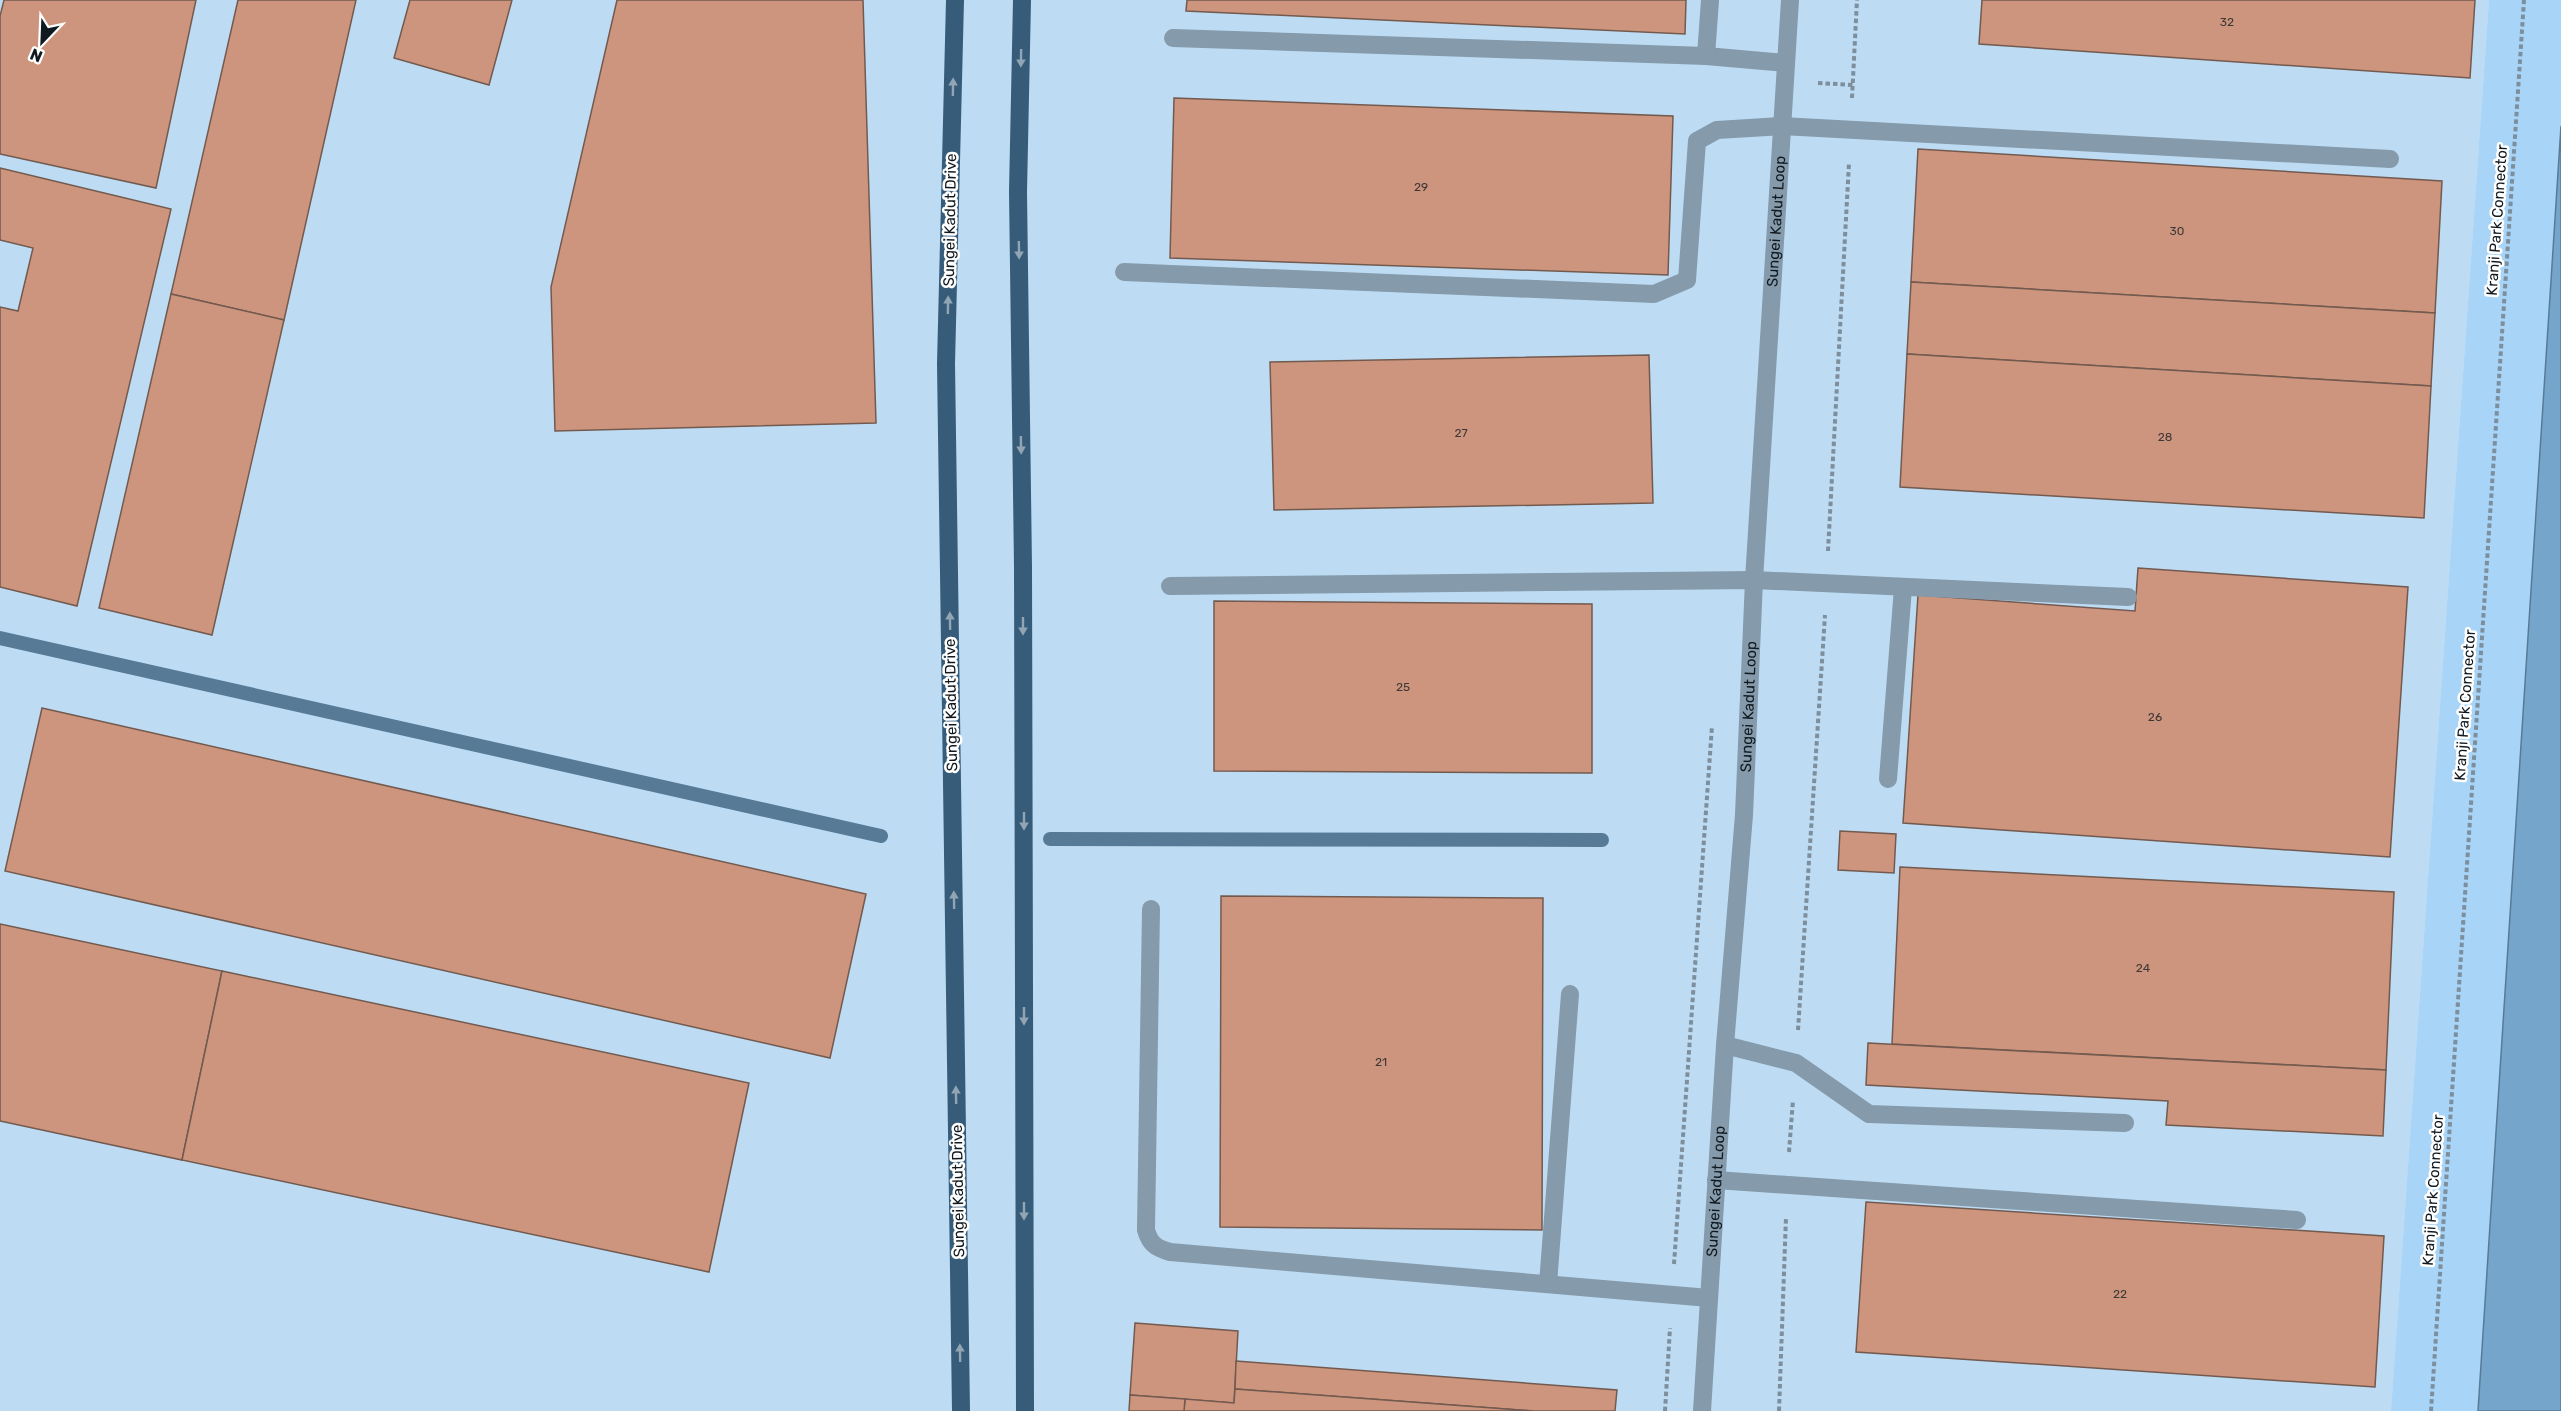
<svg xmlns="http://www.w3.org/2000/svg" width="2561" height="1411" font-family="Rubik,sans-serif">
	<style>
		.built { fill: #bddcf4 }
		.green { fill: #a8d4f7 }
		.water { fill: #75a5ca; stroke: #577b97; stroke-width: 1.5 }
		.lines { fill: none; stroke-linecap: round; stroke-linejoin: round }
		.stream { stroke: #577b97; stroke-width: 14 }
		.building { fill: #cd957e; stroke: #735a4f; stroke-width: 1.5 }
		.path { stroke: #7d8e9c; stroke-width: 4; stroke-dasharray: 4.5 3; stroke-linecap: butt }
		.minor { stroke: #859aaa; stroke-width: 18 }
		.major { stroke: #375c79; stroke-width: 18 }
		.oneway { fill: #91a5b5 }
		.labels { text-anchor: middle; stroke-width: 5; stroke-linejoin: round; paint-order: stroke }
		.number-label { font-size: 12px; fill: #3f3837 }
		.street-label { font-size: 15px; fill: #10191f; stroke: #fff }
	</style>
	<rect width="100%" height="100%" fill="#cfe7fb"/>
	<path class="built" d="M0,0H2489L2391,1411H0Z"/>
	<path class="green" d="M2489,0H2561V126L2478,1411H2391Z"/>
	<path class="water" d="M2561,126V1411H2478Z"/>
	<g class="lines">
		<g class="stream">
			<path d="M0,638L881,836"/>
			<path d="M1050,839L1602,840"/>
		</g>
	</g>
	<g class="building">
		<path d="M4,0H196L156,188L0,154V16Z"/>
		<path d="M238,0H356L284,320L171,294Z"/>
		<path d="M410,0H512L489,85L394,58Z"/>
		<path d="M617,0H863L876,423L555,431L551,287Z"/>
		<path d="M1187,0H1686L1685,34L1186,11Z"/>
		<path d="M1982,0H2475L2470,78L1979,44Z"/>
		<path d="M1174,98L1673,116L1668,275L1170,258Z"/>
		<path d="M1918,149L2442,181L2435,313L1911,282Z"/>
		<path d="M0,168L171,209L77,606L0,587V307L18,311L33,248L0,240Z"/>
		<path d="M1911,282L2435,313L2431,386L1907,354Z"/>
		<path d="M171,294L284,320L212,635L99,608Z"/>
		<path d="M1907,354L2431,386L2424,518L1900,487Z"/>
		<path d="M1649,355L1653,503L1274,510L1270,362Z"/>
		<path d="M2138,568L2408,587L2390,857L1903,823L1918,595L2135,611Z"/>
		<path d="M1214,601L1592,604V773L1214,771Z"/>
		<path d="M42,708L866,894L830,1058L5,871Z"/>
		<path d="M1840,831L1896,834L1894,873L1838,870Z"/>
		<path d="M1900,867L2394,892L2386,1070L1892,1044Z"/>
		<path d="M1221,896L1543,898L1542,1230L1220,1227Z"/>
		<path d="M0,924L222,971L182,1160L0,1121Z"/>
		<path d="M222,971L749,1083L709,1272L182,1160Z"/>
		<path d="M1868,1043L2386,1070L2383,1136L2166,1125L2168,1101L1866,1085Z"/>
		<path d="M1866,1202L2384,1236L2375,1387L1856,1352Z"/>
		<path d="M1135,1323L1238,1331L1234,1403L1130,1395Z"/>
		<path d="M1236,1361L1617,1390L1615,1411H1533L1235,1389Z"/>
		<path d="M1235,1389L1533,1411H1184L1185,1399L1234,1403Z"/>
		<path d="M1130,1395L1185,1399L1184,1411H1129Z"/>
	</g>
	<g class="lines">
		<g class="path">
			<path d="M1818,83L1853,85"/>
			<path d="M1852,98L1857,0"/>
			<path d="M1828,551L1849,163"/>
			<path d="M1798,1030L1825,615"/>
			<path d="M1789,1152L1793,1100"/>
			<path d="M1674,1264L1712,726"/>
			<path d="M1665,1411L1670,1328"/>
			<path d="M1779,1411L1786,1217"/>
			<path d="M2431,1411L2524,0"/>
		</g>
		<g class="minor">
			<path d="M1173,38L1706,56L1786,63"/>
			<path d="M1706,56L1710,0"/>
			<path d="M1124,272L1654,294L1687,280L1697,141L1717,130L1782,126L2390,159"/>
			<path d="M1170,586L1754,580L2128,597"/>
			<path d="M1888,779L1903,588"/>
			<path d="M1151,909L1146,1230C1150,1244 1156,1248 1170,1252L1709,1298"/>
			<path d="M1725,1045L1796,1063L1869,1114L2125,1123"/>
			<path d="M1716,1180L2297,1220"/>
			<path d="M1548,1284L1570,994"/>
			<path id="s1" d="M1702,1411L1725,1045L1744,815L1754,580L1790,0"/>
		</g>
		<g class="major">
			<path d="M955,0L946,364L961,1411"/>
			<path d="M1022,0L1018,192L1023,567L1025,1411"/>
		</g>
	</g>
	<defs><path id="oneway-solid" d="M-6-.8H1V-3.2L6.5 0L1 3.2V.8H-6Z" transform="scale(1.5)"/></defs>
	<g class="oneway">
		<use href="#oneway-solid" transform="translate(1021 58) rotate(91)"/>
		<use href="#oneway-solid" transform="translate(953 87) rotate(-89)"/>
		<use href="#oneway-solid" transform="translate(1019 250) rotate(89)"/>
		<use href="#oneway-solid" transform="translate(948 305) rotate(-89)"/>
		<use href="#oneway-solid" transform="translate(1021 445) rotate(89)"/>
		<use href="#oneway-solid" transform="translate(950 621) rotate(-91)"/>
		<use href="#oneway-solid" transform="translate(1023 626) rotate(90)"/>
		<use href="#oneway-solid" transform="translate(1024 821) rotate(90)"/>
		<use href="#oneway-solid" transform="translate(954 900) rotate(-91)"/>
		<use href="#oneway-solid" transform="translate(1024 1016) rotate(90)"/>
		<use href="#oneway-solid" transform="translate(956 1095) rotate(-91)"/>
		<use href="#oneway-solid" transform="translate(1024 1211) rotate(90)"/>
		<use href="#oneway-solid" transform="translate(960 1353) rotate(-91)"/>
	</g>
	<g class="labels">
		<g class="number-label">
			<text x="2227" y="26">32</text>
			<text x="1421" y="191">29</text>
			<text x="2177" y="235">30</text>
			<text x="1461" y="437">27</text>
			<text x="2165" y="441">28</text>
			<text x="1403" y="691">25</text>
			<text x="2155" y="721">26</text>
			<text x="2143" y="972">24</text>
			<text x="1381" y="1066">21</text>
			<text x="2120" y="1298">22</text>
		</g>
		<g class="street-label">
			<text transform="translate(950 220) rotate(-89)" y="5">Sungei Kadut Drive</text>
			<text dy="5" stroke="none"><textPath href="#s1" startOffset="1192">Sungei Kadut Loop</textPath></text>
			<text transform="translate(2497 220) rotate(-86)" y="5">Kranji Park Connector</text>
			<text transform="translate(951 705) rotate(-91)" y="5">Sungei Kadut Drive</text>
			<text transform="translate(2465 705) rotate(-86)" y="5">Kranji Park Connector</text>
			<text dy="5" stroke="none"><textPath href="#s1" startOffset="706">Sungei Kadut Loop</textPath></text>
			<text dy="5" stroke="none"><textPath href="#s1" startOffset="220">Sungei Kadut Loop</textPath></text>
			<text transform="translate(2433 1190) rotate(-86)" y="5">Kranji Park Connector</text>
			<text transform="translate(958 1191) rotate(-91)" y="5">Sungei Kadut Drive</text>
		</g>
	</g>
	<g transform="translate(42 42) rotate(203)" stroke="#ffffff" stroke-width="4.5" paint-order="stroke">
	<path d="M0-4.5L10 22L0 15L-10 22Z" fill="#10191f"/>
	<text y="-9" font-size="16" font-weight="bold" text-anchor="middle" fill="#10191f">N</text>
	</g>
</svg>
